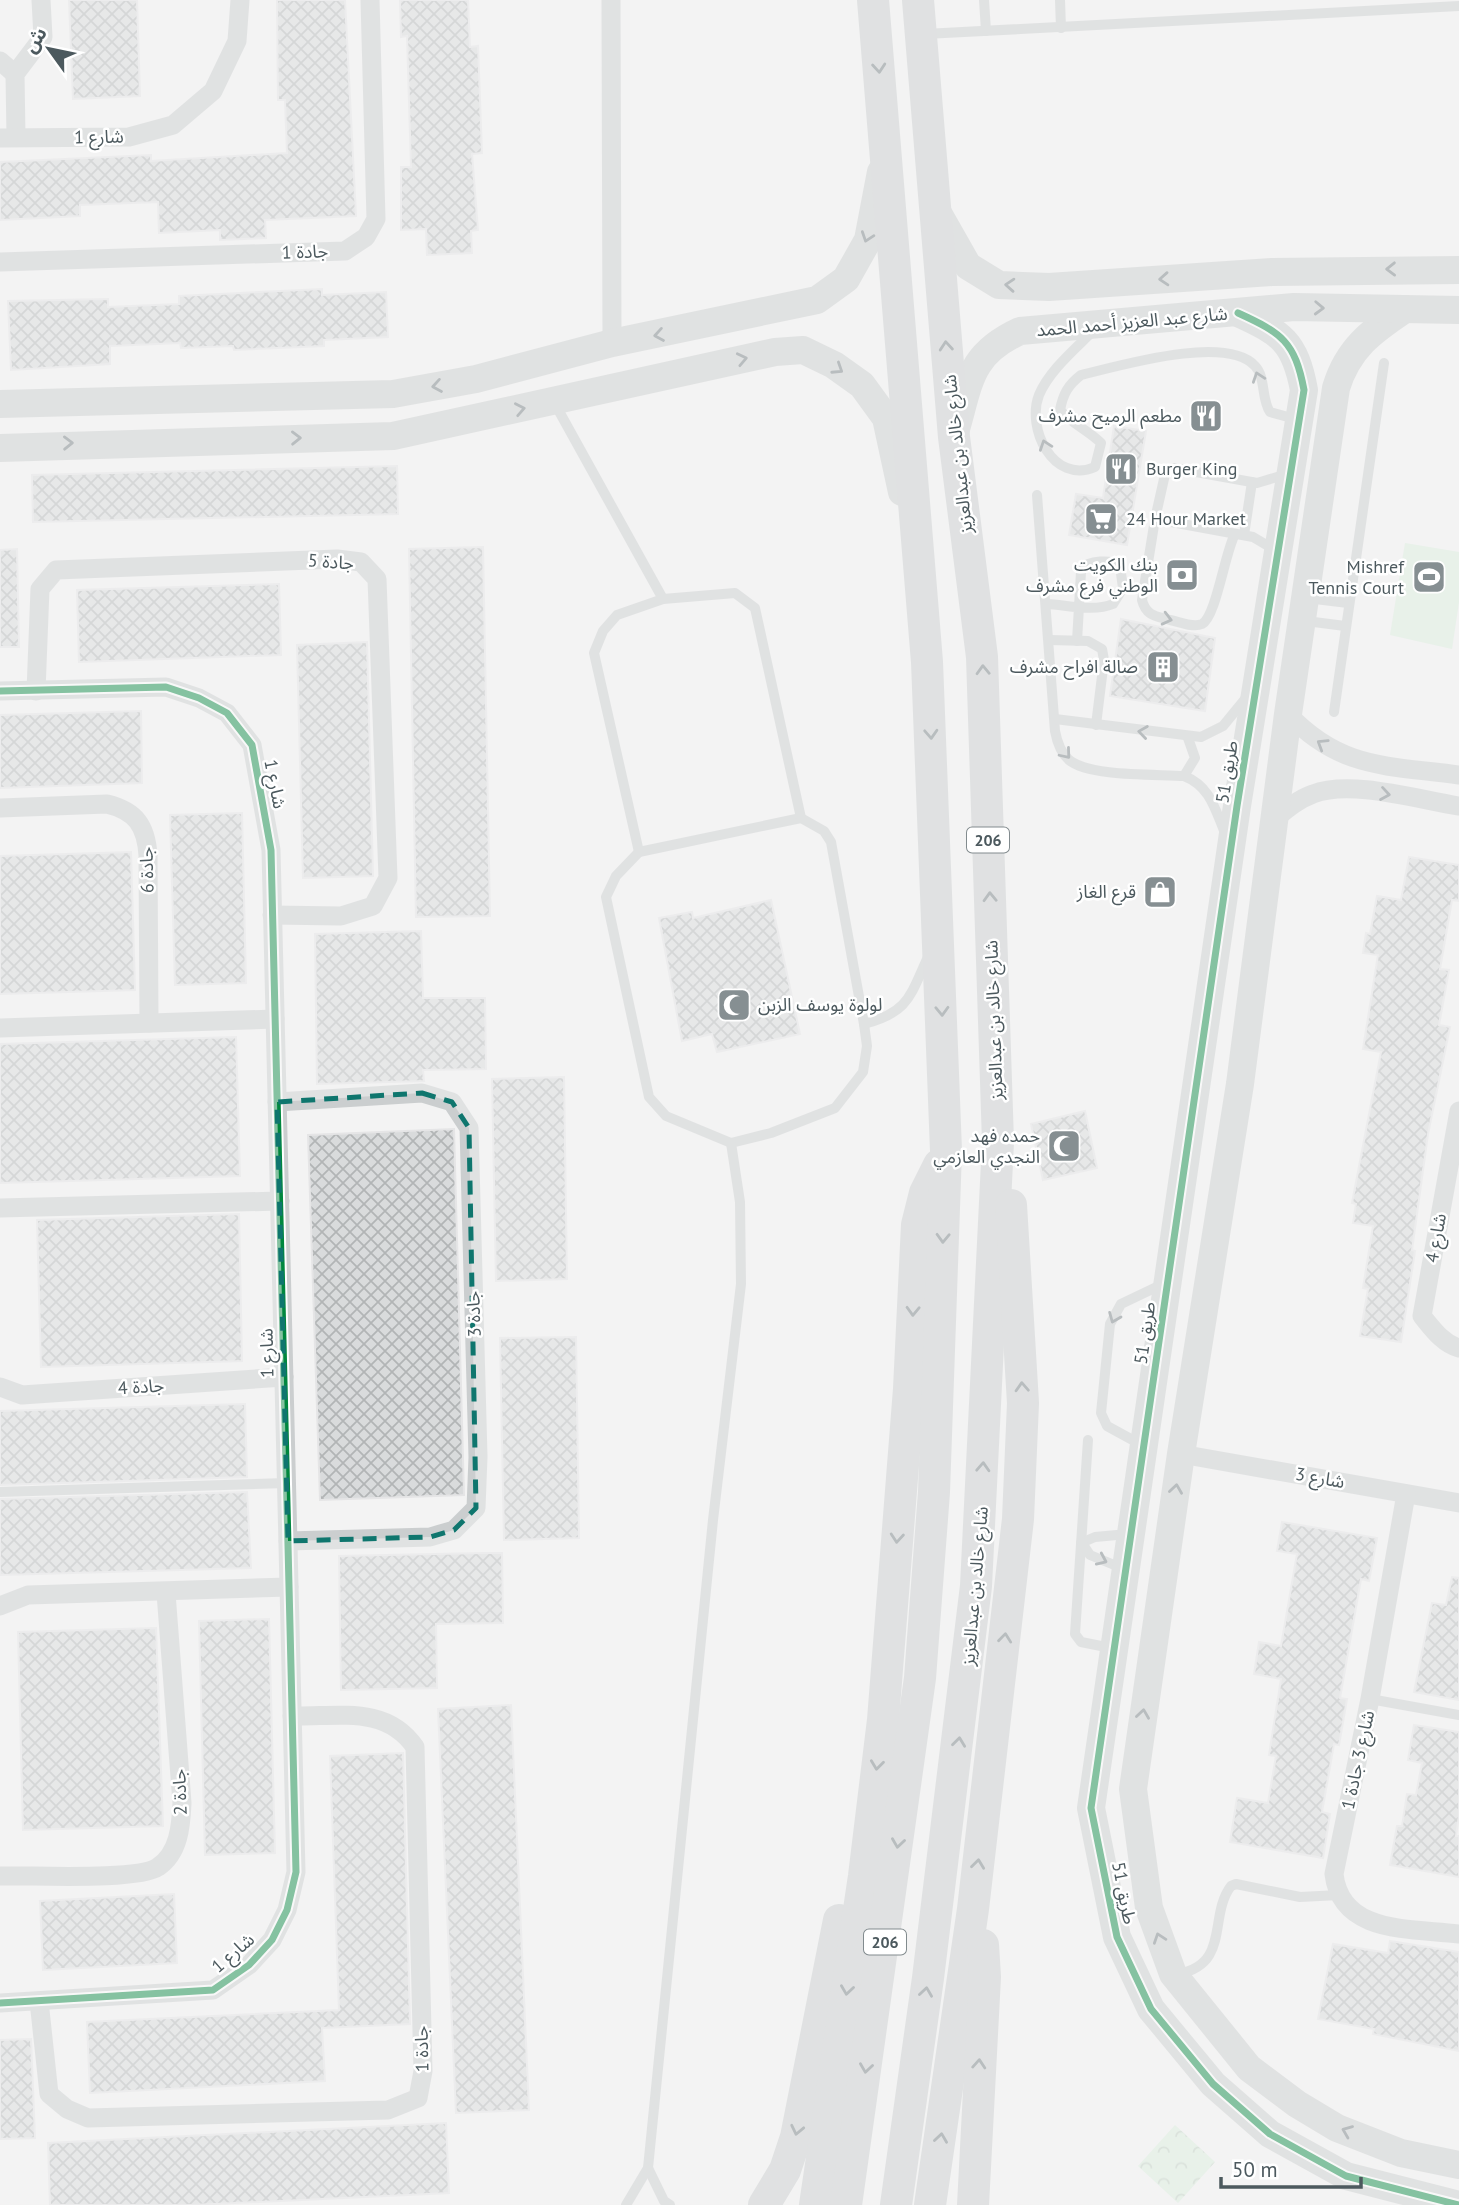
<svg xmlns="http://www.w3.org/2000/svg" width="1459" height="2205" font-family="'PT Sans','Noto Sans Arabic',sans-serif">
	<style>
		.park { fill: url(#park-crowns) }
		.pitch { fill: #dbefde }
		.building { fill: url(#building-cross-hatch); stroke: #e5e5e6; stroke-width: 2 }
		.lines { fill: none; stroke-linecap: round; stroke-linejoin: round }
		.lane { stroke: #cbcecf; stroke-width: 10 }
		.street { stroke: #cbcecf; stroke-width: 19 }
		.secondary { stroke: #cbcece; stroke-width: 28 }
		.primary { stroke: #c9cdce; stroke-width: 32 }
		.cycleway-casing { stroke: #fff; stroke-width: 11 }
		.cycleway { stroke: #00873e; stroke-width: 7 }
		.oneway { stroke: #727c80 }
		.marked { fill: none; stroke: #0f766e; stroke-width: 5; stroke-dasharray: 14 9; stroke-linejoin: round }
		.labels { text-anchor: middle; stroke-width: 5; stroke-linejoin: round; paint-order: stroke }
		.shield { fill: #fff; stroke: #828b8e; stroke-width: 2 }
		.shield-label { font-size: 16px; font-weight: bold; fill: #4c595e }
		.street-label { font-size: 18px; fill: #4c595e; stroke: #fff }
		.poi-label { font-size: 18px; fill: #4c595e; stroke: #fff; text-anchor: end }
	</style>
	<defs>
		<pattern id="park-crowns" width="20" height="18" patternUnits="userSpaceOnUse" patternTransform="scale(1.75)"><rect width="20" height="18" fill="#dbefde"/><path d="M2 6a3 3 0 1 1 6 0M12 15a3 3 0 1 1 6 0" fill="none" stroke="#becfc1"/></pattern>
		<pattern id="building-cross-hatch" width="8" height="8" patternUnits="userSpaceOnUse" patternTransform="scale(1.75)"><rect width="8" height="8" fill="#d9dbdc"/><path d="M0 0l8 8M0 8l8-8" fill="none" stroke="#b2b5b6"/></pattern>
	</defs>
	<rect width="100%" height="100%" fill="#f3f3f3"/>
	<path class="park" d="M1175,2125L1215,2162L1178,2203L1138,2166Z"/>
	<path class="pitch" d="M1405,543L1459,552V602L1452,649L1390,635Z"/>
	<g class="building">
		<path d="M69,0H137L140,96L73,99Z"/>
		<path d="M277,0H345L356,216L265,220L266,238L220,240V230L159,233L158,202L80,205V216L0,220V162L151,155V161L287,153L285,100H278Z"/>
		<path d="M400,0H468L470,47L478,46L482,153L472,154L478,230L471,231L472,253L427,255L426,229L401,230V167H411L407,36L401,37Z"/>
		<path d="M322,289V295L386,292L388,337L324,340V346L234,350L233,346L181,348L180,343L110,346V364L11,370L8,301L108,299V307L179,304V296Z"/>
		<path d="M1114,426L1146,431L1127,545L1069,535L1076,494L1103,498Z"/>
		<path d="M397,466L398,514L33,522L32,475Z"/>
		<path d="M483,547L490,916L416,917L409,549Z"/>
		<path d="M17,549L19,647H0V550Z"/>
		<path d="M279,584L281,655L79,662L77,590Z"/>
		<path d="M1121,619L1215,638L1205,711L1110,696Z"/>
		<path d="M367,642L373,876L303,878L297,645Z"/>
		<path d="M141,711L142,783L0,788V715Z"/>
		<path d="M242,813L246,983L175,985L170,815Z"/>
		<path d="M131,852L135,990L0,994V856Z"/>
		<path d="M1409,857L1459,865V901L1452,900L1440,969L1449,970L1439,1025L1450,1027L1428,1134L1412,1250L1415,1251L1401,1342L1360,1336L1368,1289L1363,1288L1373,1226L1353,1223L1356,1204L1352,1203L1381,1052L1363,1049L1378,955L1363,953L1366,933L1370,934L1377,896L1401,900Z"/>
		<path d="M771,900L800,1034L717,1052L712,1034L682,1041L659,918L692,912L693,918Z"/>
		<path d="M421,931L423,998H485L486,1069L423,1070L424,1081L317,1084L315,934Z"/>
		<path d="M236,1037L240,1176L0,1183V1044Z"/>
		<path d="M564,1077L567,1279L496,1281L492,1079Z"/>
		<path d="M1085,1111L1097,1168L1043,1180L1031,1124Z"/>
		<path d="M454,1129L464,1495L320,1500L308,1135Z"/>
		<path d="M239,1214L242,1361L41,1367L37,1220Z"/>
		<path d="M576,1337L579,1538L504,1540L500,1338Z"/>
		<path d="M245,1404L247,1477L0,1485V1411Z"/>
		<path d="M247,1492L251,1568L0,1575V1499Z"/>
		<path d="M1282,1522L1377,1538L1369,1581L1361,1579L1340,1698L1347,1699L1339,1745L1334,1744L1322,1812L1330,1814L1323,1858L1230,1842L1237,1798L1268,1803L1276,1756L1269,1755L1281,1679L1254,1674L1259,1642L1281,1646L1297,1554L1277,1551Z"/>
		<path d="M483,1553H502L503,1623L436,1624L437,1688L341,1690L339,1556Z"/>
		<path d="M1452,1577L1459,1578V1700L1414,1692L1432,1603L1446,1605Z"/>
		<path d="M269,1619L275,1853L205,1855L199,1621Z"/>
		<path d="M156,1628L163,1826L23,1830L18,1632Z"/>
		<path d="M511,1705L529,2110L456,2113L438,1709Z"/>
		<path d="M1414,1725L1459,1732V1816L1456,1836H1459V1877L1390,1865L1397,1826H1402L1407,1794L1416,1795L1422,1763L1408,1760Z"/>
		<path d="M403,1753L410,2024L322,2028L325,2081L90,2093L87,2022L339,2010L330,1756Z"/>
		<path d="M174,1894L177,1963L43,1970L40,1901Z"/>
		<path d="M1390,1941L1459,1952V2051L1373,2034L1374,2029L1318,2019L1333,1944L1388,1953Z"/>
		<path d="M31,2039L35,2138L0,2139V2040Z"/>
		<path d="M446,2123L449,2193L193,2205H50L48,2143Z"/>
	</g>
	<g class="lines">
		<g class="lane">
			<path d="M984,0L986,31"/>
			<path d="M1060,0L1061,28"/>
			<path d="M925,34L1459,6"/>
			<path d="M1092,332C1074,350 1049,371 1039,395C1026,428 1053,485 1095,467L1101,443C1088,430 1072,424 1060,410C1063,394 1068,385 1081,375C1119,366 1226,334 1255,366C1266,377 1261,399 1270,412L1299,420"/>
			<path d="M555,404L663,599"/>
			<path d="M1037,495L1055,731C1057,742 1060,752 1069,760C1090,777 1156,774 1184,776C1210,786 1215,809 1225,833"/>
			<path d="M1155,519L1142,600C1146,616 1156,616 1170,620C1180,622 1193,628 1202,624C1216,617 1225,552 1235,534"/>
			<path d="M1244,535L1252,482"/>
			<path d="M1275,550L1253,537L1155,519L1166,470L1174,468L1257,483L1287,474"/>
			<path d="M1307,598L1348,603"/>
			<path d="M1047,604C1067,605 1094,612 1113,604L1123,588L1120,566C1111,559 1089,560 1081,569V572L1077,641"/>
			<path d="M1306,621L1345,626"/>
			<path d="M1050,640L1088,641L1102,649L1104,660L1096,725"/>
			<path d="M1334,712L1384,363"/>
			<path d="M1055,719L1201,737L1223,726L1246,698"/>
			<path d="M1184,776L1195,758L1188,738"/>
			<path d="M801,818L824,831L831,842L864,1024L867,1046L863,1072L835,1108L771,1133L731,1143L666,1116L649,1097L606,897L616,876L639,852Z"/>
			<path d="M639,852L594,653L603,631L617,615L663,599L735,593L755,608L801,818"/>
			<path d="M864,1024C910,1012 910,995 929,955"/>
			<path d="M1088,1440L1075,1634L1081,1642L1111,1648"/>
			<path d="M1140,1444L1107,1426L1101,1413L1110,1324L1121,1304L1165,1283"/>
			<path d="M0,1492L286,1483"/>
			<path d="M1081,1543L1095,1537L1128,1534"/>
			<path d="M1082,1543L1090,1555L1124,1569"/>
			<path d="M1370,1699L1459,1715"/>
			<path d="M1178,1974C1231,1964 1208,1916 1231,1886L1236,1884L1300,1897L1339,1895"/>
			<path d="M648,2168L664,2201L670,2205"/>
			<path d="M626,2205L648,2168L713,1520L741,1284L740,1202L731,1143"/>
		</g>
		<g class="street">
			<path d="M611,0L612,343"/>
			<path d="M0,61L15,74"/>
			<path d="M16,137L15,74L43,37L41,0"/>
			<path d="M0,138L129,137L173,125L213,91L237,41L240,0"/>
			<path d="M0,262L345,251L366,237L376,219L370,0"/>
			<path d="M0,691L166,687L199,698L227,713L252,745L271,850L296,1872L287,1910L272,1940L249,1965L213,1990L0,2003"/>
			<path d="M36,691L40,589L56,570L337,559L361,562L377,579L388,878L373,906L341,916L272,915"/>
			<path d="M1288,714C1341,770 1388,765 1459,775"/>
			<path d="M0,808L107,804C136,811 146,826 148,855L149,1023"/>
			<path d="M1276,818C1288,808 1299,799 1313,794C1351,779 1419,800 1459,806"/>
			<path d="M0,1028L275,1019"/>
			<path d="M277,1102L422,1093L452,1102L469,1128L478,1457L476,1508L454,1530L430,1537L288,1541"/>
			<path d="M1459,1111L1422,1316C1432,1328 1443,1344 1459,1348"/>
			<path d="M0,1208L280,1201"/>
			<path d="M0,1387L22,1395L284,1377"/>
			<path d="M1181,1454L1459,1503"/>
			<path d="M1406,1494L1370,1699L1334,1874C1341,1935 1412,1928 1459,1934"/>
			<path d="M0,1606L28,1595L289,1587"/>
			<path d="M0,1876C30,1875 138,1881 158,1867C179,1853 181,1826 182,1803L166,1593"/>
			<path d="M39,2001L49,2094L67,2109L88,2118L388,2110L418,2098L423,2071L415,1747C386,1705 339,1717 292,1716"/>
		</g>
		<g class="secondary">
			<path d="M935,208L968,266L999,285L1049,287L1272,272L1459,270"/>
			<path d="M1405,309C1372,331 1348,348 1336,388L1288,714L1240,1084L1181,1454L1133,1789L1149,1908L1173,1974L1249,2068L1297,2104L1337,2128L1401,2153L1459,2165"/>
			<path d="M1238,313C1282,333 1295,342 1304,390L1237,806L1091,1808L1117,1937L1151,2009L1213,2084L1270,2134L1346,2176L1459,2205"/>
			<path d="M0,404L393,394L476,379L612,343L817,300L846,279L868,240L881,172"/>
			<path d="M956,429C970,380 970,354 1020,331L1294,307L1459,310"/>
			<path d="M0,448L393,436L775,352L803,350L834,365L862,385L886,418L902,492"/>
		</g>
		<g class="primary">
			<path d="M764,2205L785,2170L796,2137L839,1920"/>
			<path d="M815,2205L864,1876L883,1720L909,1389L917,1225L925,1193L939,1165"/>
			<path d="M846,2205L920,1678L934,1492L946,1151L927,662L873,0"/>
			<path d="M896,2205L928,1978L976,1586L998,1142L982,657L954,437L918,0"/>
			<path d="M930,2205L973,1909L1018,1519L1023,1403L1011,1205"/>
			<path d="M973,2205L985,1977L983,1945"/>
		</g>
		<defs>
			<g id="cycleway">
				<path d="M1238,313C1282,333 1295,342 1304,390L1237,806L1091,1808L1117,1937L1151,2009L1213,2084L1270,2134L1346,2176L1459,2205"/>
				<path d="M0,691L166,687L199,698L227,713L252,745L271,850L296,1872L287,1910L272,1940L249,1965L213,1990L0,2003"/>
			</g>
		</defs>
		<use href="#cycleway" class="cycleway-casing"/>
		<use href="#cycleway" class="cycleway"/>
	</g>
	<defs><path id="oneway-chevron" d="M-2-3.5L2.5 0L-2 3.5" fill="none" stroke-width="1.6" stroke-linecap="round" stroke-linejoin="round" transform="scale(1.75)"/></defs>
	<g class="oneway">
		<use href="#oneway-chevron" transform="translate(879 68) rotate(85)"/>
		<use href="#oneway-chevron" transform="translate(867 237) rotate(109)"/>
		<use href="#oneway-chevron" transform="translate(1391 269) rotate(179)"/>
		<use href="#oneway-chevron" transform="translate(1164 279) rotate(176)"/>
		<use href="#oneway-chevron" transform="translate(1010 285) rotate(-176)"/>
		<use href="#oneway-chevron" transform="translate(1319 308) rotate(2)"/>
		<use href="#oneway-chevron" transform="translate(659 335) rotate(170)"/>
		<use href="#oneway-chevron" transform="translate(946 346) rotate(-95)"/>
		<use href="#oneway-chevron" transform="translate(742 359) rotate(-12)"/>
		<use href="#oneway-chevron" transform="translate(838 369) rotate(33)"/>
		<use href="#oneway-chevron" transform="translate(1258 377) rotate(-109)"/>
		<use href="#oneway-chevron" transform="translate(437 386) rotate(170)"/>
		<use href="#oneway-chevron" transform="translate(520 409) rotate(-11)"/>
		<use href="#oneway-chevron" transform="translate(296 438) rotate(-1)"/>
		<use href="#oneway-chevron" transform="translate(68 443) rotate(-1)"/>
		<use href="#oneway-chevron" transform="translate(1045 445) rotate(-109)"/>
		<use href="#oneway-chevron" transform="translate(1167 619) rotate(14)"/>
		<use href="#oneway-chevron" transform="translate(983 670) rotate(-92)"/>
		<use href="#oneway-chevron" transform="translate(1143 732) rotate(-172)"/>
		<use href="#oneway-chevron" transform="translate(931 734) rotate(87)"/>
		<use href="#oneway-chevron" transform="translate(1322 744) rotate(-148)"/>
		<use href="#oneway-chevron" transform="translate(1066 754) rotate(50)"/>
		<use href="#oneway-chevron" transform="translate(1385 794) rotate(9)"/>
		<use href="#oneway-chevron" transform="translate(990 897) rotate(-92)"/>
		<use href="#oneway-chevron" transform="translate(942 1011) rotate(88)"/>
		<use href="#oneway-chevron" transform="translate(943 1238) rotate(92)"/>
		<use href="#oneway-chevron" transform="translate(913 1311) rotate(92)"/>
		<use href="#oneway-chevron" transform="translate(1114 1318) rotate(112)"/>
		<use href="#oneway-chevron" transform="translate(1022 1387) rotate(-93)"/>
		<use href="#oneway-chevron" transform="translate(983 1467) rotate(-87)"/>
		<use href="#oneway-chevron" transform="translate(1176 1489) rotate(-82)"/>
		<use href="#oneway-chevron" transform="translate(897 1538) rotate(95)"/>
		<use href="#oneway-chevron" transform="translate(1102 1560) rotate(24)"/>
		<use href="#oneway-chevron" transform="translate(1005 1638) rotate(-84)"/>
		<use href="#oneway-chevron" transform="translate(1143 1714) rotate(-82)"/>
		<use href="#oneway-chevron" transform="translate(959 1742) rotate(-83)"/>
		<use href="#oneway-chevron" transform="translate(877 1765) rotate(97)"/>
		<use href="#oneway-chevron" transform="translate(898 1843) rotate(98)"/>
		<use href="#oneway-chevron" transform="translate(978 1864) rotate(-83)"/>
		<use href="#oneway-chevron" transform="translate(1159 1938) rotate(-109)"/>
		<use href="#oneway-chevron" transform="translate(847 1990) rotate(98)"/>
		<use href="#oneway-chevron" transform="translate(926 1992) rotate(-82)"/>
		<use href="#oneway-chevron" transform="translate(979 2064) rotate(-86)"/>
		<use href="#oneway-chevron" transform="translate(866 2068) rotate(98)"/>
		<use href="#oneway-chevron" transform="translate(797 2130) rotate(102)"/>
		<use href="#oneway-chevron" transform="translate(1347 2131) rotate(-158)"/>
		<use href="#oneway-chevron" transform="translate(941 2138) rotate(-82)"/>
	</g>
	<path d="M0 0H1459V2205H0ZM422,1093L452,1102L469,1128L476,1508L454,1530L430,1537L288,1541L277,1102Z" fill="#f3f3f3" fill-opacity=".55" fill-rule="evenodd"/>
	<path class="marked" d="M422,1093L452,1102L469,1128L476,1508L454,1530L430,1537L288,1541L277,1102Z"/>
	<defs>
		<symbol id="restaurant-square" viewBox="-11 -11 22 22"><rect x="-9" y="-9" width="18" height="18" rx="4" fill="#868f92" stroke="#fff"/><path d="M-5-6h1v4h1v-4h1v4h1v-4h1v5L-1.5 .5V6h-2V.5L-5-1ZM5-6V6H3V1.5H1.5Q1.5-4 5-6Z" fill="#fff"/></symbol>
		<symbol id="supermarket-square" viewBox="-11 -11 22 22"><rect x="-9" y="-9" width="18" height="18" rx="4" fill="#868f92" stroke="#fff"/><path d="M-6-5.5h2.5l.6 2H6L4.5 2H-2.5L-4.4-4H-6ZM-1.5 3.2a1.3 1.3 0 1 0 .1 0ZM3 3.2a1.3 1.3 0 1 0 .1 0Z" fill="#fff"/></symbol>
		<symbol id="bank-square" viewBox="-11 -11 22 22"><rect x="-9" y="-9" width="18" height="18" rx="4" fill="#868f92" stroke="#fff"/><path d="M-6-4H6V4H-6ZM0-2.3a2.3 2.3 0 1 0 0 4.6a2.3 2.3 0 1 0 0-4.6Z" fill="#fff"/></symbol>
		<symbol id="stadium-square" viewBox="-11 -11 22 22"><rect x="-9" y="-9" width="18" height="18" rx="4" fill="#868f92" stroke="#fff"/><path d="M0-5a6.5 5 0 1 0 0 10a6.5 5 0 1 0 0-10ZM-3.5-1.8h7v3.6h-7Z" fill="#fff"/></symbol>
		<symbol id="building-square" viewBox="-11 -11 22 22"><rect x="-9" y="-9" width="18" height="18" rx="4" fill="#868f92" stroke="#fff"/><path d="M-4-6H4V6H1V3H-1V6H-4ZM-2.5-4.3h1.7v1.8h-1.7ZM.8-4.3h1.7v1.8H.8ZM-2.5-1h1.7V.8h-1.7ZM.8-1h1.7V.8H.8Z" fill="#fff"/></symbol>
		<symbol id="shop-square" viewBox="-11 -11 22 22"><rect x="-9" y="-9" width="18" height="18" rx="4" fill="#868f92" stroke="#fff"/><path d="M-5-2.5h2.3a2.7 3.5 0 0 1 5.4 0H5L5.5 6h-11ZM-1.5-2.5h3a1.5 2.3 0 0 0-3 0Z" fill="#fff"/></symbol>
		<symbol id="mosque-square" viewBox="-11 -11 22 22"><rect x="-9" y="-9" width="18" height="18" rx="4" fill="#868f92" stroke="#fff"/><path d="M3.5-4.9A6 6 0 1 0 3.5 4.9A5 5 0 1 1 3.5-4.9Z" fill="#fff"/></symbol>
	</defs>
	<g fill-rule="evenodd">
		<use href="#restaurant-square" x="1187" y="397" width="38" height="38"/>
		<use href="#restaurant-square" x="1102" y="450" width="38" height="38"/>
		<use href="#supermarket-square" x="1082" y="500" width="38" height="38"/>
		<use href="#bank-square" x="1163" y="556" width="38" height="38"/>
		<use href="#stadium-square" x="1410" y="558" width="38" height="38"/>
		<use href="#building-square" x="1144" y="648" width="38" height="38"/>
		<use href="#shop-square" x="1141" y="873" width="38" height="38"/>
		<use href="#mosque-square" x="715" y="986" width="38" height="38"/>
		<use href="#mosque-square" x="1045" y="1127" width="38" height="38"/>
	</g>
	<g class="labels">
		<g class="shield">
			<rect x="967" y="827.5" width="42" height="25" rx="5"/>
			<rect x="864" y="1929.5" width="42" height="25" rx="5"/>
		</g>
		<g class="shield-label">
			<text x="988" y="846">206</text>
			<text x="885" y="1948">206</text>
		</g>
		<g class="street-label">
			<text transform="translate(99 137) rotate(-1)" y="6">شارع 1</text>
			<text transform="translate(305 252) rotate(-2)" y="6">جادة 1</text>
			<text transform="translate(1132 322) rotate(-5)" y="6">شارع عبد العزيز أحمد الحمد</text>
			<text transform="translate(958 454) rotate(-96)" y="6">شارع خالد بن عبدالعزيز</text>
			<text transform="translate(331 562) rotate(4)" y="6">جادة 5</text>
			<text transform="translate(1227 772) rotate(-81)" y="6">طريق 51</text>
			<text transform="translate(275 784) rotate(79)" y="6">شارع 1</text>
			<text transform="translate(147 870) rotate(-91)" y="6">جادة 6</text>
			<text transform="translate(994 1020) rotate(-92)" y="6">شارع خالد بن عبدالعزيز</text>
			<text transform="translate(1436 1238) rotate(-80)" y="6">شارع 4</text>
			<text transform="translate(474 1314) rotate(-92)" y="6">جادة 3</text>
			<text transform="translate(1145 1333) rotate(-82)" y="6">طريق 51</text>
			<text transform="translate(267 1353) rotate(-91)" y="6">شارع 1</text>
			<text transform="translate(141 1387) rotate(-4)" y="6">جادة 4</text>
			<text transform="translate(1320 1478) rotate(10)" y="6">شارع 3</text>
			<text transform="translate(975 1586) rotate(-85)" y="6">شارع خالد بن عبدالعزيز</text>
			<text transform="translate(1358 1760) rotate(-78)" y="6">شارع 3 جادة 1</text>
			<text transform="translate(180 1792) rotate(-92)" y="6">جادة 2</text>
			<text transform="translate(1124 1893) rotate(79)" y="6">طريق 51</text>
			<text transform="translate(233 1953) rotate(-41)" y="6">شارع 1</text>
			<text transform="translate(422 2049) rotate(-91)" y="6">جادة 1</text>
		</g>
		<g class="poi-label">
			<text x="1182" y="422">مطعم الرميح مشرف</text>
			<text x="1146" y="475" text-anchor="start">Burger King</text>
			<text x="1126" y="525" text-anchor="start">24 Hour Market</text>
			<text x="1158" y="571">بنك الكويت<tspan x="1158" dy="21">الوطني فرع مشرف</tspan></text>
			<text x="1404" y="573">Mishref<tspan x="1404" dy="21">Tennis Court</tspan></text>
			<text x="1138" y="673">صالة افراح مشرف</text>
			<text x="1136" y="898">قرع الغاز</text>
			<text x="758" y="1011" text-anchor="start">لولوة يوسف الزبن</text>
			<text x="1040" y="1142">حمده فهد<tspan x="1040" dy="21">النجدي العازمي</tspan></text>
		</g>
	</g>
	<g transform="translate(49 49) rotate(303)" stroke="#ffffff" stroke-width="5" paint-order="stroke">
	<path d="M0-5L12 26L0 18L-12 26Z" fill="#4c595e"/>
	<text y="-10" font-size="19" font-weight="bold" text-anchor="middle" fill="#4c595e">ش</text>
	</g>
	<path d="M1221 2177v10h140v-10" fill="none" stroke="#4c595e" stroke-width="3.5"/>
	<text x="1232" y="2177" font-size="21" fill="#4c595e" stroke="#ffffff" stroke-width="5" paint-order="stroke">50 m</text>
</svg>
